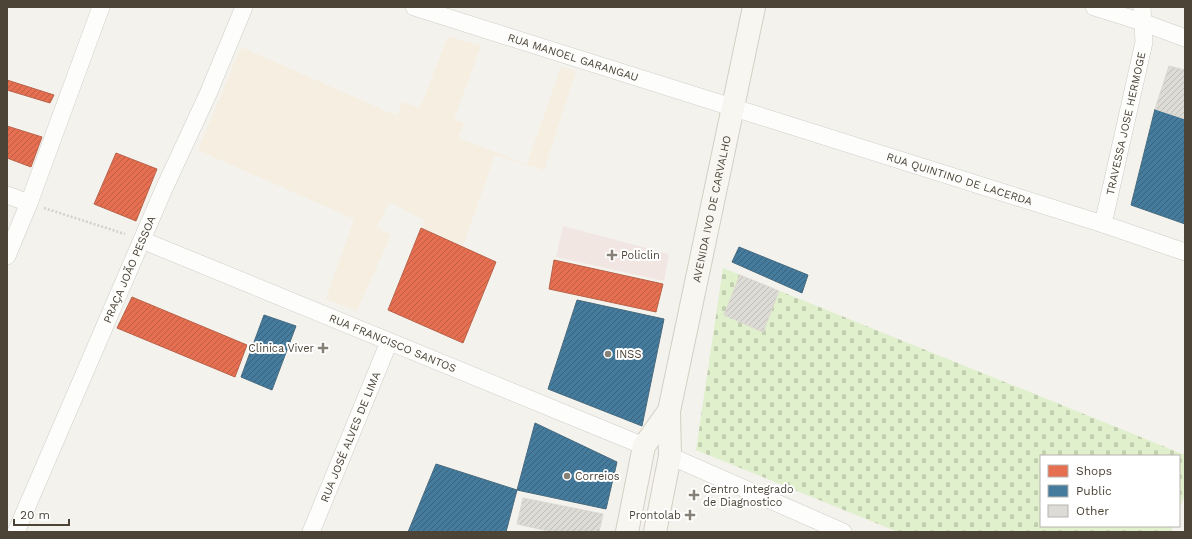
<svg xmlns="http://www.w3.org/2000/svg" width="1192" height="539" font-family="'Work Sans',sans-serif">
	<style>
		.commercial { fill: #f6eee0 }
		.medical { fill: #f2e6e2 }
		.cemetery { fill: url(#cemetery-stones) }
		.shops { fill: url(#shops-hatch); stroke: #b86249 }
		.public { fill: url(#public-hatch); stroke: #476a7e }
		.building { fill: url(#building-hatch); stroke: #dcd9d2 }
		.lines { fill: none; stroke-linecap: round; stroke-linejoin: round }
		.street-casing { stroke: #cfcdc7; stroke-width: 18 }
		.secondary-casing { stroke: #d3cfc3; stroke-width: 24 }
		.path { stroke: #d3d1cb; stroke-width: 2.5; stroke-dasharray: 2 2; stroke-linecap: butt }
		.street { stroke: #fdfdfc; stroke-width: 17 }
		.secondary { stroke: #f7f6f1; stroke-width: 22 }
		.poi-dot { fill: #868177; stroke: #fff; stroke-width: 1.5 }
		.labels { text-anchor: middle; stroke-width: 4; stroke-linejoin: round; paint-order: stroke }
		.street-label { font-size: 11px; fill: #4b4437; stroke: #fff }
		.poi-label { font-size: 11px; fill: #4b4437; stroke: #fff; text-anchor: start }
	</style>
	<defs>
		<pattern id="cemetery-stones" width="16" height="16" patternUnits="userSpaceOnUse"><rect width="16" height="16" fill="#e0efcc"/><path d="M2 7V4a2 2 0 0 1 4 0v3zM10 15v-3a2 2 0 0 1 4 0v3z" fill="#c2ceb0"/></pattern>
		<pattern id="shops-hatch" width="6" height="6" patternUnits="userSpaceOnUse"><rect width="6" height="6" fill="#e76f51"/><path d="M-1 1l2-2M0 6l6-6M5 7l2-2" fill="none" stroke="#bd5d44"/></pattern>
		<pattern id="public-hatch" width="6" height="6" patternUnits="userSpaceOnUse"><rect width="6" height="6" fill="#457b9d"/><path d="M-1 1l2-2M0 6l6-6M5 7l2-2" fill="none" stroke="#39617a"/></pattern>
		<pattern id="building-hatch" width="6" height="6" patternUnits="userSpaceOnUse"><rect width="6" height="6" fill="#dddbd5"/><path d="M-1 1l2-2M0 6l6-6M5 7l2-2" fill="none" stroke="#bfbdb7"/></pattern>
	</defs>
	<rect width="100%" height="100%" fill="#f3f2ed"/>
	<path class="commercial" d="M448,36L481,46L454,119L464,123L458,138L527,164L561,67L576,71L544,170L495,155L463,246L423,228L424,220L389,202L377,227L391,235L357,311L326,299L354,219L198,150L241,47L397,116L402,102L420,108Z"/>
	<path class="medical" d="M563,226L669,254L664,281L556,257Z"/>
	<path class="cemetery" d="M723,268L1185,455V494L1179,510V456H1041V526H1173L1171,532H898L696,450Z"/>
	<g class="shops">
		<path d="M7,80L54,95L50,103L7,90Z"/>
		<path d="M7,126L42,137L31,167L7,158Z"/>
		<path d="M116,153L157,169L136,221L94,204Z"/>
		<path d="M421,228L496,262L463,343L388,310Z"/>
		<path d="M554,260L663,284L656,312L549,289Z"/>
		<path d="M132,297L247,345L235,377L117,328Z"/>
	</g>
	<g class="public">
		<path d="M1155,109L1185,119V224L1131,205Z"/>
		<path d="M739,247L808,275L802,293L732,262Z"/>
		<path d="M577,300L664,319L642,426L548,389Z"/>
		<path d="M264,315L296,326L272,390L241,377Z"/>
		<path d="M535,423L617,462L606,509L517,490Z"/>
		<path d="M436,464L517,490L506,532H408Z"/>
	</g>
	<g class="building">
		<path d="M1169,66L1185,70V119L1155,109Z"/>
		<path d="M740,275L779,291L763,332L724,315Z"/>
		<path d="M523,498L603,514L599,532H553L517,524Z"/>
	</g>
	<g class="lines">
		<defs>
			<g id="street">
				<path id="s1" d="M414,7L1103,224L1185,252"/>
				<path d="M1094,7L1142,22L1185,38"/>
				<path d="M7,195L29,203"/>
				<path id="s2" d="M1103,224L1144,42L1142,7"/>
				<path id="s3" d="M142,240L644,446"/>
				<path d="M7,256L29,203L101,7"/>
				<path d="M670,456L843,532"/>
				<path id="s4" d="M16,532L163,191L208,94L244,7"/>
				<path id="s5" d="M311,532L389,342"/>
			</g>
			<g id="secondary">
				<path d="M627,532L644,446L669,411"/>
				<path id="s6" d="M655,532L670,456L669,411L754,7"/>
			</g>
		</defs>
		<use href="#street" class="street-casing"/>
		<use href="#secondary" class="secondary-casing"/>
		<path class="path" d="M44,208L125,234"/>
		<use href="#street" class="street"/>
		<use href="#secondary" class="secondary"/>
	</g>
	<g class="poi-dot">
		<path d="M610 249h4v4h4v4h-4v4h-4v-4h-4v-4h4z"/>
		<path d="M321 342h4v4h4v4h-4v4h-4v-4h-4v-4h4z"/>
		<circle cx="608" cy="354" r="4"/>
		<circle cx="567" cy="476" r="4"/>
		<path d="M692 489h4v4h4v4h-4v4h-4v-4h-4v-4h4z"/>
		<path d="M688 509h4v4h4v4h-4v4h-4v-4h-4v-4h4z"/>
	</g>
	<g class="labels">
		<g class="street-label">
			<text dy="4" stroke="none"><textPath href="#s1" startOffset="167">RUA MANOEL GARANGAU</textPath></text>
			<text dy="4" stroke="none"><textPath href="#s2" startOffset="103">TRAVESSA JOSE HERMOGE</textPath></text>
			<text dy="4" stroke="none"><textPath href="#s1" startOffset="572">RUA QUINTINO DE LACERDA</textPath></text>
			<text dy="4" stroke="none"><textPath href="#s6" startOffset="329">AVENIDA IVO DE CARVALHO</textPath></text>
			<text dy="4" stroke="none"><textPath href="#s4" startOffset="286">PRAÇA JOÃO PESSOA</textPath></text>
			<text dy="4" stroke="none"><textPath href="#s3" startOffset="271">RUA FRANCISCO SANTOS</textPath></text>
			<text dy="4" stroke="none"><textPath href="#s5" startOffset="103">RUA JOSÉ ALVES DE LIMA</textPath></text>
		</g>
		<g class="poi-label">
			<text x="621" y="259">Policlin</text>
			<text x="314" y="352" text-anchor="end">Clinica Viver</text>
			<text x="616" y="358">INSS</text>
			<text x="575" y="480">Correios</text>
			<text x="703" y="493">Centro Integrado<tspan x="703" dy="13">de Diagnostico</tspan></text>
			<text x="681" y="519" text-anchor="end">Prontolab</text>
		</g>
	</g>
	<rect width="1192" height="539" fill="none" stroke="#4b4437" stroke-width="16"/>
	<rect x="1040" y="455" width="140" height="72" fill="#ffffff" stroke="#b7b4af"/>
	<rect x="1048" y="465" width="20" height="12" fill="#e76f51" stroke="#b7b4af"/>
	<text x="1076" y="475" font-size="12" fill="#4b4437">Shops</text>
	<rect x="1048" y="485" width="20" height="12" fill="#457b9d" stroke="#b7b4af"/>
	<text x="1076" y="495" font-size="12" fill="#4b4437">Public</text>
	<rect x="1048" y="505" width="20" height="12" fill="#dddbd5" stroke="#b7b4af"/>
	<text x="1076" y="515" font-size="12" fill="#4b4437">Other</text>
	<path d="M14 519v6h55v-6" fill="none" stroke="#4b4437" stroke-width="2"/>
	<text x="20" y="519" font-size="12" fill="#4b4437" stroke="#ffffff" stroke-width="3" paint-order="stroke">20 m</text>
</svg>
